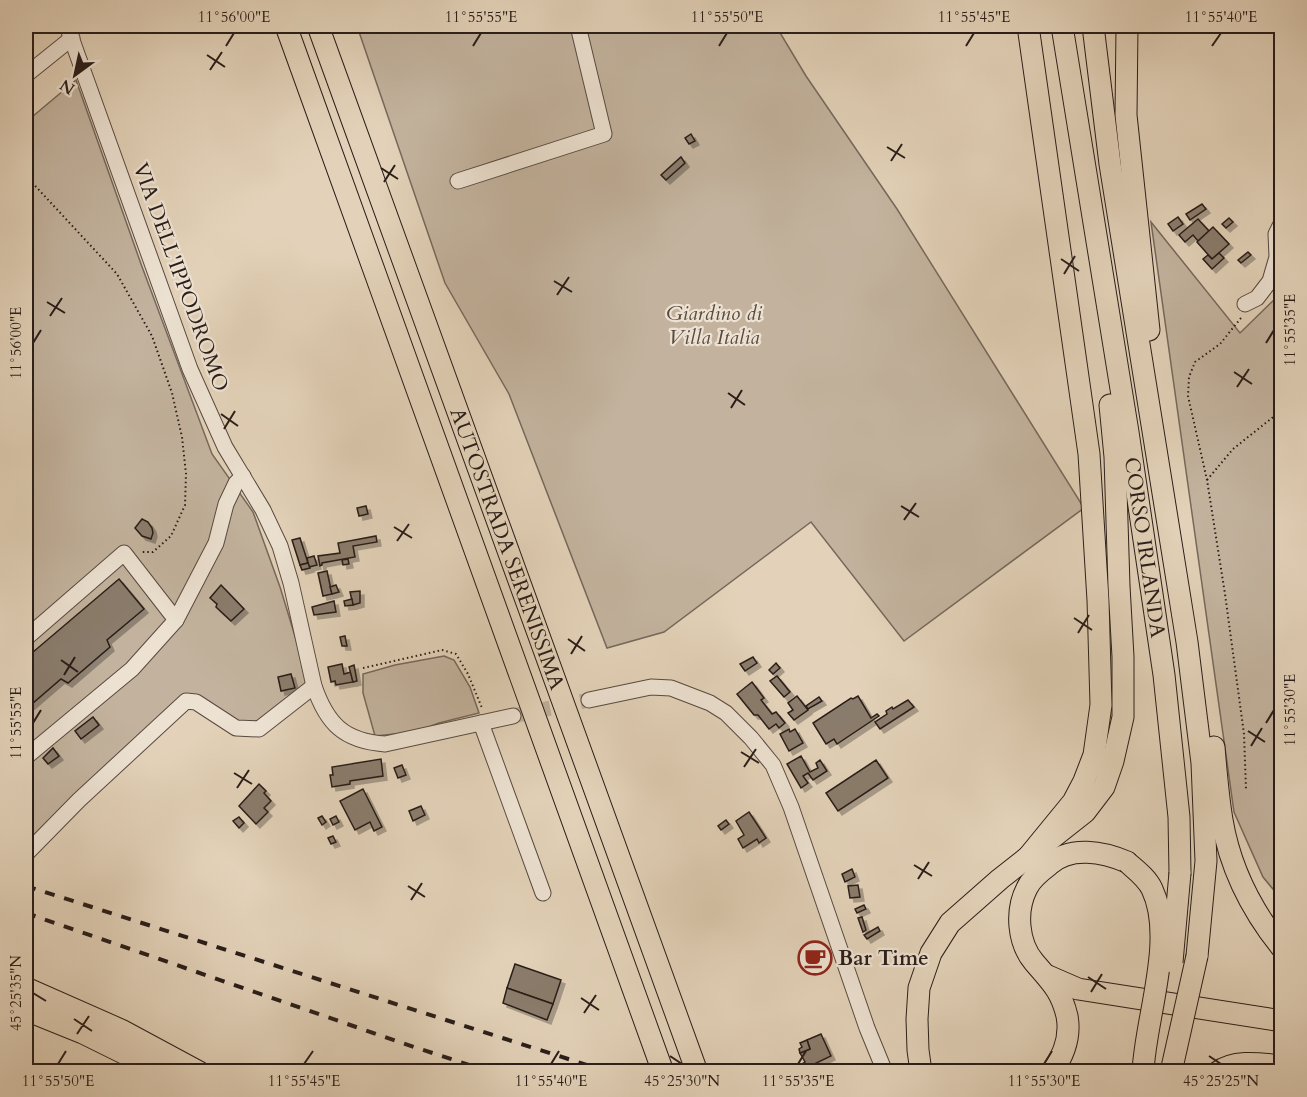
<svg xmlns="http://www.w3.org/2000/svg" width="1307" height="1097" font-family="Cardo,serif">
	<style>
		.green { fill: #c3b39e; stroke: #76685c; stroke-width: 1.5 }
		.building { fill: #8a7b6c; stroke: #291d19; stroke-width: 1.5; filter: url(#shadow) }
		.lines { fill: none; stroke-linecap: round; stroke-linejoin: round }
		.minor-tunnel { stroke: #beae99; stroke-width: 15; stroke-dasharray: 15 8; stroke-linecap: butt }
		.minor-casing { stroke: #584a41; stroke-width: 17 }
		.highway-casing { stroke: #291d19; stroke-width: 23 }
		.path { stroke: #291d19; stroke-width: 2; stroke-dasharray: 1.5 3; stroke-linecap: butt }
		.minor { stroke: #ede2d2; stroke-width: 15 }
		.highway { stroke: #e3d2b9; stroke-width: 21 }
		.rail { stroke: #291d19; stroke-width: 4; stroke-dasharray: 10 10; stroke-linecap: butt }
		.highway-bridge-casing { stroke: #291d19; stroke-width: 23; stroke-linecap: butt }
		.highway-bridge { stroke: #e3d2b9; stroke-width: 21 }
		.ticks { fill: none; stroke: #291d19; stroke-width: 2 }
		.labels { text-anchor: middle; stroke-width: 4.5; stroke-linejoin: round; paint-order: stroke }
		.street-label { font-size: 21px; fill: #291d19; stroke: #ede2d2 }
		.park-label { font-size: 21px; font-style: italic; fill: #574a41; stroke: #ede2d2 }
		.poi-label { font-size: 21px; font-weight: bold; fill: #291d19; stroke: #ede2d2; text-anchor: start }
		.neatline { fill: none; stroke: #291d19; stroke-width: 2 }
		.ticks-label { font-size: 15px; text-anchor: middle; fill: #291d19 }
	</style>
	<defs>
		<filter id="shadow"><feDropShadow dx="4" dy="4" stdDeviation="0" flood-color="#0004"/></filter>
	</defs>
	<rect width="100%" height="100%" fill="#e3d2b9"/>
	<filter id="stains"><feTurbulence type="fractalNoise" baseFrequency=".00333" numOctaves="4"/><feColorMatrix values="0 0 0 0 .2 0 0 0 0 .09 0 0 0 0 .02 0 0 0 .5 -.17"/></filter>
	<radialGradient id="worn" r=".72"><stop offset=".6" stop-color="#630" stop-opacity="0"/><stop offset="1" stop-color="#630" stop-opacity=".3"/></radialGradient>
	<g class="green">
		<path d="M357,26H776L806,76L897,209L1084,508L904,641L811,522L664,632L607,648L509,394L445,283Z"/>
		<path d="M76,80L141,264L212,454L253,512L280,587L305,669L306,686L259,721L237,722L199,698L26,844V122Z"/>
		<path d="M1151,222L1240,333L1281,293V899L1263,877L1234,812Z"/>
		<path d="M444,656L454,660L470,687L479,713L439,723L415,732L375,736L363,693V674L395,665Z"/>
	</g>
	<g class="building">
		<path d="M691,134L695,141L689,144L685,138Z"/>
		<path d="M681,157L685,163L666,180L661,175Z"/>
		<path d="M1202,204L1206,209L1190,220L1186,214Z"/>
		<path d="M1178,217L1183,224L1173,231L1168,224Z"/>
		<path d="M1229,218L1233,222L1226,228L1222,224Z"/>
		<path d="M1198,219L1209,231L1198,241L1193,235L1185,242L1179,235Z"/>
		<path d="M1213,227L1229,244L1212,259L1197,242Z"/>
		<path d="M1248,252L1251,255L1241,263L1238,260Z"/>
		<path d="M1219,253L1224,258L1212,269L1203,259L1208,255L1212,259Z"/>
		<path d="M366,506L368,514L359,516L357,508Z"/>
		<path d="M142,519L148,522L152,528L153,533L151,539L142,536L135,528Z"/>
		<path d="M376,536L377,542L353,546L355,557L322,563V565L320,566L318,556L340,553L338,543Z"/>
		<path d="M300,538L308,563L300,565L292,540Z"/>
		<path d="M314,556L317,565L309,567L307,558Z"/>
		<path d="M348,559L349,564L343,565L342,560Z"/>
		<path d="M308,563L310,568L302,570L300,565Z"/>
		<path d="M327,571L332,594L323,596L318,573Z"/>
		<path d="M119,579L144,609L107,640L110,647L68,683L61,679L26,709V658Z"/>
		<path d="M221,585L244,609L231,621L216,607L217,604L210,598Z"/>
		<path d="M336,585L339,592L332,594L330,587Z"/>
		<path d="M360,591V603L353,605L350,592Z"/>
		<path d="M352,599L353,605L345,606L344,601Z"/>
		<path d="M334,601L336,612L314,615L312,607Z"/>
		<path d="M345,636L347,646H342L340,637Z"/>
		<path d="M753,657L757,663L745,671L740,664Z"/>
		<path d="M776,663L780,668L773,674L769,670Z"/>
		<path d="M342,664L344,674L351,672L353,682L336,685L335,681L331,682L328,667Z"/>
		<path d="M354,665L357,681L353,682L349,667Z"/>
		<path d="M291,674L295,688L281,691L278,677Z"/>
		<path d="M777,676L790,692L784,697L770,681Z"/>
		<path d="M752,682L764,698L761,700L772,714L776,712L785,723L779,728L776,724L769,729L758,715H754L737,694Z"/>
		<path d="M797,696L808,710L794,720L788,713L793,710L788,703Z"/>
		<path d="M858,696L871,718L877,714L879,716L837,744L834,739L826,744L813,723L851,698L853,699Z"/>
		<path d="M819,697L822,701L808,709L806,706Z"/>
		<path d="M908,700L914,707L880,729L875,722L887,714L886,711L892,707L893,709Z"/>
		<path d="M93,717L99,725L81,739L75,731Z"/>
		<path d="M789,729L790,732L795,729L803,743L789,751L780,734Z"/>
		<path d="M53,748L59,756L48,764L43,758Z"/>
		<path d="M801,756L810,772L818,768L816,763L820,760L827,771L813,780L808,773L803,776L808,783L801,788L787,764Z"/>
		<path d="M381,759L383,776L350,781V784L332,787L330,775H333L332,767Z"/>
		<path d="M876,760L888,778L838,811L826,793Z"/>
		<path d="M402,765L406,775L398,778L394,768Z"/>
		<path d="M259,784L266,791L264,793L271,801L264,808L268,812L256,824L239,806Z"/>
		<path d="M363,789L382,827L374,831L370,822L355,830L340,801Z"/>
		<path d="M421,806L425,815L413,821L409,811Z"/>
		<path d="M749,812L766,838L759,843L757,839L743,848L738,839L744,835L736,821Z"/>
		<path d="M322,816L326,822L322,825L318,818Z"/>
		<path d="M336,816L339,822L333,825L330,819Z"/>
		<path d="M239,817L244,823L239,828L233,821Z"/>
		<path d="M726,820L729,824L721,830L718,826Z"/>
		<path d="M333,836L336,842L331,844L328,838Z"/>
		<path d="M852,869L855,877L845,882L842,874Z"/>
		<path d="M858,885L860,897L850,898L848,886Z"/>
		<path d="M864,905L866,909L857,913L855,909Z"/>
		<path d="M862,917L866,930L863,932L858,918Z"/>
		<path d="M878,927L880,931L867,939L864,935Z"/>
		<path d="M515,964L561,980L553,1004L507,988Z"/>
		<path d="M507,988L553,1004L547,1020L503,1003Z"/>
		<path d="M821,1034L831,1056L804,1069L802,1064L805,1062L800,1053L810,1049L807,1040Z"/>
		<path d="M807,1040L810,1049L800,1053L799,1049L802,1047L800,1043Z"/>
	</g>
	<g class="lines">
		<path class="minor-tunnel" d="M513,716L589,700"/>
		<defs>
			<g id="minor">
				<path d="M67,26L190,369L225,447L263,510L280,546L291,583L314,686C327,724 344,741 385,744L513,716"/>
				<path d="M26,75L72,38"/>
				<path d="M458,181L604,134L578,26"/>
				<path d="M1245,304L1257,298L1270,281L1277,257L1276,234L1282,222"/>
				<path d="M26,638L124,553L176,620"/>
				<path d="M589,700L651,687L671,688L710,703L726,713L751,738L773,765L791,807L867,1028L885,1072"/>
				<path d="M481,723L543,893"/>
				<path d="M26,757L132,669L176,620L216,543L226,504L236,483L243,476"/>
				<path d="M26,854L79,800L186,701L196,702L236,728L259,729L314,686"/>
			</g>
			<g id="highway">
				<path d="M286,26L663,1072"/>
				<path id="s1" d="M318,26L697,1072"/>
				<path id="s2" d="M1062,26L1128,432L1164,675L1179,817L1180,873"/>
				<path d="M1093,26L1110,164L1187,642L1202,763L1206,861L1197,956"/>
				<path d="M1127,26L1126,115L1149,330"/>
				<path d="M1214,747C1216,771 1218,796 1222,820C1230,868 1252,911 1282,948"/>
				<path d="M1028,857L1073,802L1084,781L1094,755L1101,705L1098,600L1089,454L1028,26"/>
				<path d="M1048,976L1078,989L1282,1021"/>
				<path d="M26,988L121,1030L199,1072"/>
				<path d="M26,1010L83,1033L162,1072"/>
				<path d="M921,1072L918,1050L917,1019L919,988L931,953L950,923L1000,879L1085,812L1104,787L1113,761L1123,717V657L1119,586L1115,457L1110,405"/>
				<path d="M1052,1072C1064,1055 1071,1037 1067,1016C1061,990 1050,981 1034,962C1018,943 1015,911 1027,888C1031,879 1041,871 1049,865C1070,845 1104,852 1127,862"/>
				<path d="M1218,1072C1235,1059 1262,1064 1282,1066"/>
			</g>
		</defs>
		<use href="#minor" class="minor-casing"/>
		<use href="#highway" class="highway-casing"/>
		<g class="path">
			<path d="M26,176L117,274L152,336L172,393L182,437L186,474L185,505L171,536L153,552H140"/>
			<path d="M1241,318L1220,344L1195,362L1189,377L1188,396L1207,480L1225,594L1244,734L1246,789"/>
			<path d="M1207,480L1233,449L1282,410"/>
			<path d="M363,668L442,650L456,654L468,674L482,708"/>
		</g>
		<use href="#minor" class="minor"/>
		<use href="#highway" class="highway"/>
		<g class="rail">
			<path d="M26,886L609,1072"/>
			<path d="M26,913L414,1047L491,1072"/>
		</g>
		<defs>
			<g id="highway-bridge">
				<path d="M1127,862C1136,870 1147,878 1152,889C1176,939 1145,1019 1143,1072"/>
				<path d="M1172,962L1180,873"/>
				<path d="M1171,1072L1197,956"/>
			</g>
		</defs>
		<use href="#highway-bridge" class="highway-bridge-casing"/>
		<use href="#highway-bridge" class="highway-bridge"/>
	</g>
	<path class="ticks" d="M226,46L234,33M473,46L481,33M719,46L727,33M966,46L974,33M1212,46L1221,33M207,55L225,67M210,70L222,52M887,147L905,158M891,161L902,144M381,168L398,179M384,182L395,165M1061,259L1079,271M1064,274L1075,256M554,281L572,292M557,295L569,277M47,302L65,313M50,316L62,298M33,343L41,330M1266,343L1274,330M1234,372L1252,384M1237,387L1249,369M728,393L745,405M731,408L742,390M221,414L238,426M224,429L235,411M901,506L919,517M904,520L916,503M394,527L412,538M397,541L409,524M1074,618L1092,630M1078,633L1089,615M568,639L585,651M571,654L582,636M61,660L78,672M64,675L75,657M33,723L41,710M1266,723L1274,710M1248,731L1265,742M1251,746L1262,728M741,752L759,763M744,767L756,749M234,773L252,784M237,788L249,770M914,865L932,876M918,879L929,862M408,886L425,897M411,900L422,883M1088,977L1106,989M1091,992L1102,974M33,993L46,1001M581,998L599,1010M584,1013L596,995M74,1019L92,1031M77,1034L89,1016M670,1056L682,1064M1209,1056L1221,1064M58,1064L66,1051M304,1064L313,1051M551,1064L559,1051M798,1064L806,1051M1044,1064L1052,1051"/>
	<defs>
		<symbol id="cafe-ring" viewBox="-11 -11 22 22"><circle r="9.5" fill="#ede2d2" stroke="#8f2418" stroke-width="1.5"/><path d="M-5.5-4.5H6V0H3Q3 3.5 0 3.5H-2.5Q-5.5 3.5-5.5 0ZM3-3.2v2h1.7v-2ZM-6 4.5H4V6H-6Z" fill="#8f2418"/></symbol>
	</defs>
	<g fill-rule="evenodd">
		<use href="#cafe-ring" x="796" y="939" width="38" height="38"/>
	</g>
	<g class="labels">
		<g class="street-label">
			<text transform="translate(181 277) rotate(70)" y="7">VIA DELL'IPPODROMO</text>
			<text dy="7" stroke="none"><textPath href="#s2" startOffset="528">CORSO IRLANDA</textPath></text>
			<text dy="7" stroke="none"><textPath href="#s1" startOffset="556">AUTOSTRADA SERENISSIMA</textPath></text>
		</g>
		<g class="park-label">
			<text x="714" y="320">Giardino di<tspan x="714" dy="24">Villa Italia</tspan></text>
		</g>
		<g class="poi-label">
			<text x="838" y="965">Bar Time</text>
		</g>
	</g>
	<rect width="1307" height="1097" fill="none" stroke="#e3d2b9" stroke-width="66"/>
	<g transform="translate(75 75) rotate(213)" stroke="#ede2d2" stroke-width="4.5" paint-order="stroke">
	<path d="M0-4.5L10 22L0 15L-10 22Z" fill="#291d19"/>
	<text y="-9" font-size="16" font-weight="bold" text-anchor="middle" fill="#291d19">N</text>
	</g>
	<rect x="33" y="33" width="1241" height="1031" class="neatline"/>
	<g class="ticks-label">
		<text x="234" y="22">11°56'00"E</text>
		<text x="481" y="22">11°55'55"E</text>
		<text x="727" y="22">11°55'50"E</text>
		<text x="974" y="22">11°55'45"E</text>
		<text x="1221" y="22">11°55'40"E</text>
		<text transform="translate(1290 330) rotate(-90)" y="5">11°55'35"E</text>
		<text transform="translate(16 343) rotate(-90)" y="5">11°56'00"E</text>
		<text transform="translate(1290 710) rotate(-90)" y="5">11°55'30"E</text>
		<text transform="translate(16 723) rotate(-90)" y="5">11°55'55"E</text>
		<text transform="translate(16 993) rotate(-90)" y="5">45°25'35"N</text>
		<text x="58" y="1086">11°55'50"E</text>
		<text x="304" y="1086">11°55'45"E</text>
		<text x="551" y="1086">11°55'40"E</text>
		<text x="682" y="1086">45°25'30"N</text>
		<text x="798" y="1086">11°55'35"E</text>
		<text x="1044" y="1086">11°55'30"E</text>
		<text x="1221" y="1086">45°25'25"N</text>
	</g>
	<rect width="100%" height="100%" filter="url(#stains)"/>
	<rect width="100%" height="100%" fill="url(#worn)"/>
</svg>
